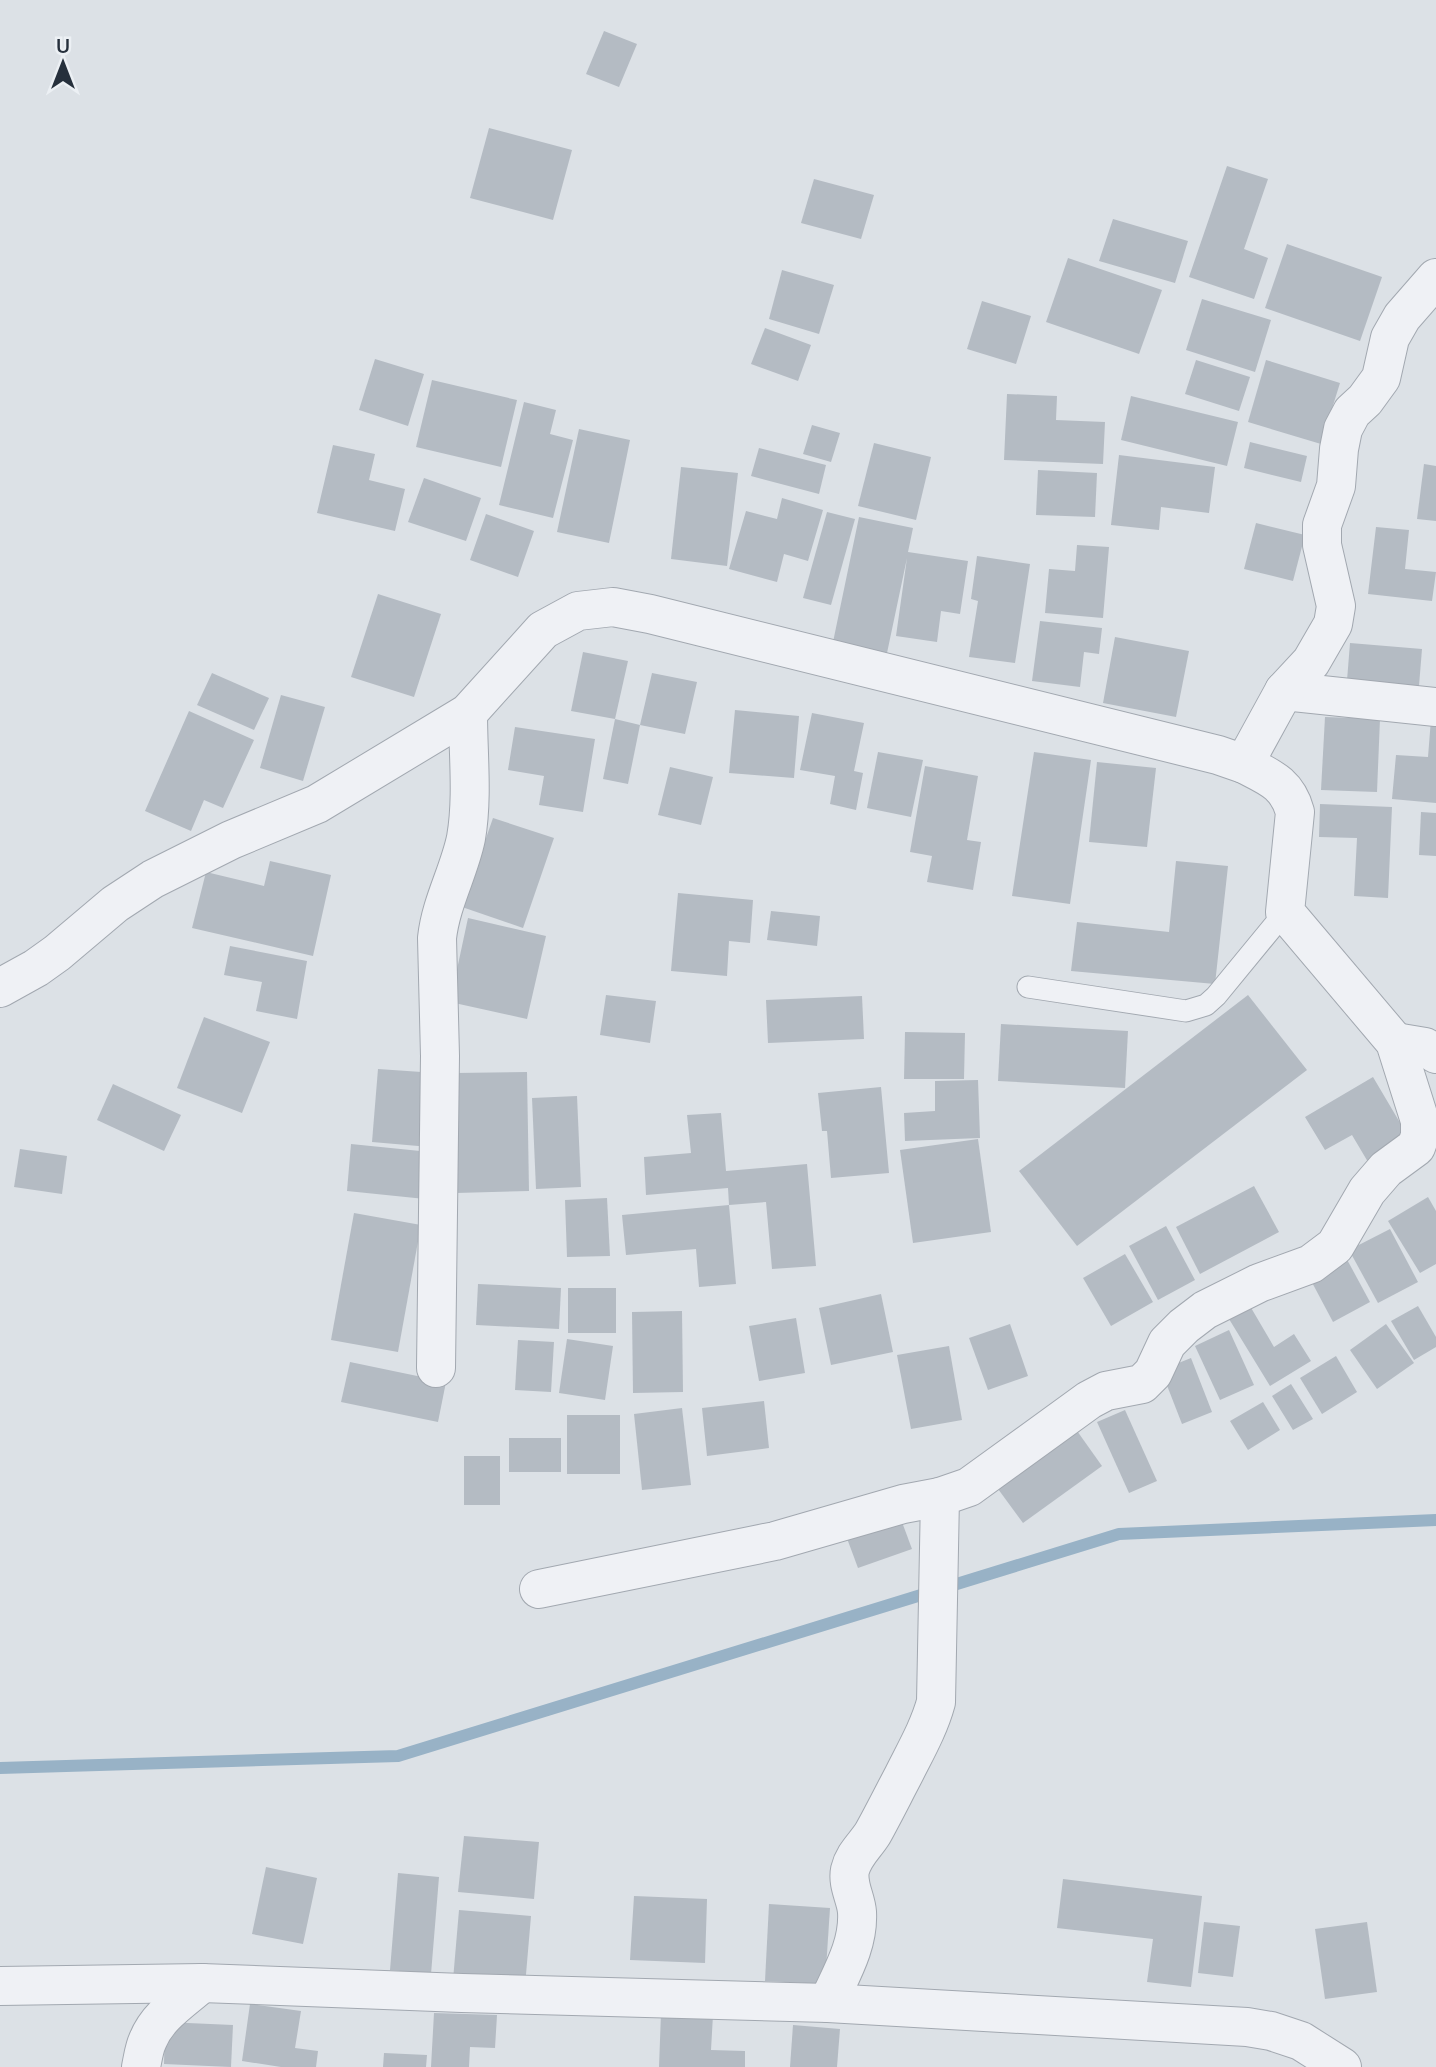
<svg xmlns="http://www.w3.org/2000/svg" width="1436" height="2067" font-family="Mulish,sans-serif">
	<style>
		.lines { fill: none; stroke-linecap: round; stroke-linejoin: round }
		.stream { stroke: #98b2c6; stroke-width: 12 }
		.building { fill: #b4bbc3 }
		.service-casing { stroke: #a2a8b0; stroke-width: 23 }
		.minor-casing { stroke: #a2a8b0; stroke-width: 40 }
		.service { stroke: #eff1f5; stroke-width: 21 }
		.minor { stroke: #eff1f5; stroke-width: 38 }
	</style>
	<rect width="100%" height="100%" fill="#dce1e6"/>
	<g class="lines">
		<path class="stream" d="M0,1768L398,1756L1119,1534L1436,1520"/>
	</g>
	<g class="building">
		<path d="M604,31L637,44L619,87L586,74Z"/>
		<path d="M489,128L572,150L553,220L470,198Z"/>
		<path d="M1227,166L1268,179L1244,249L1268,258L1254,299L1189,277Z"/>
		<path d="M814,179L874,195L861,239L801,223Z"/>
		<path d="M1113,219L1188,241L1175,283L1099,261Z"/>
		<path d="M1287,244L1382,277L1360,341L1265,308Z"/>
		<path d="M1068,258L1162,290L1139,354L1046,322Z"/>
		<path d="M782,270L834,285L819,334L769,319Z"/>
		<path d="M1202,299L1271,320L1255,372L1186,350Z"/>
		<path d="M982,301L1031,316L1016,364L967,349Z"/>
		<path d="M765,328L811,345L798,381L751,364Z"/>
		<path d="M375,359L424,374L408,426L359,410Z"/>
		<path d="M1196,360L1250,377L1239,411L1185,394Z"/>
		<path d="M1266,360L1340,383L1321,444L1248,422Z"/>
		<path d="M432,380L517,400L501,467L416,447Z"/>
		<path d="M1007,394L1057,396L1056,420L1105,422L1103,464L1004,460Z"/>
		<path d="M1131,396L1238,422L1227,466L1121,440Z"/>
		<path d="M524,402L556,410L550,434L573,440L553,518L499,505Z"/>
		<path d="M812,425L840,433L831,462L803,454Z"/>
		<path d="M579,429L630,440L609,543L557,532Z"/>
		<path d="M1250,442L1307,456L1301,482L1244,468Z"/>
		<path d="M874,443L931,457L916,520L858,506Z"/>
		<path d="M333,445L375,454L369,480L405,489L395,531L317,513Z"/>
		<path d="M759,448L826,465L819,494L751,476Z"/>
		<path d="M1119,455L1215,467L1209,513L1161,507L1159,530L1111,525Z"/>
		<path d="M1424,464L1436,466V521L1417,519Z"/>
		<path d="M681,467L738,473L727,566L671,559Z"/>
		<path d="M1038,470L1097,473L1095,517L1036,515Z"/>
		<path d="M424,478L481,498L466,541L408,522Z"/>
		<path d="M782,498L823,510L808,561L784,554L777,582L729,569L746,511L777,519Z"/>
		<path d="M827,512L855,519L831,605L803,598Z"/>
		<path d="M486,514L534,531L518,577L470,560Z"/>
		<path d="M859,517L913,528L908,552L968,561L960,614L941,611L937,642L896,636L907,558L887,653L833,642Z"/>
		<path d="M1256,523L1305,535L1293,581L1244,569Z"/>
		<path d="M1376,527L1409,530L1405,569L1436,572L1432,601L1368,594Z"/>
		<path d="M1077,545L1109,547L1103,618L1045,613L1049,569L1075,571Z"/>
		<path d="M977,556L1030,564L1015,663L969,657L978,601L971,599Z"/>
		<path d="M378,594L441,614L414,697L351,677Z"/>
		<path d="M1040,621L1102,628L1099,654L1084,652L1080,687L1032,681Z"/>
		<path d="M1115,637L1189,651L1176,717L1103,703Z"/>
		<path d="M1350,643L1422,649L1418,698L1346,693Z"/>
		<path d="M583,652L628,661L615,719L571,711Z"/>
		<path d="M212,673L269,698L254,730L197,705Z"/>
		<path d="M652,673L697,682L685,734L640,725Z"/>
		<path d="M281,695L325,707L303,781L260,768Z"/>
		<path d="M735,710L799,716L794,778L729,773Z"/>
		<path d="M189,711L254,740L223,808L204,800L191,831L145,811Z"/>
		<path d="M812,713L864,723L854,771L863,773L856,810L830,804L835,776L800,770Z"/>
		<path d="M1325,717L1380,719L1377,792L1321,790Z"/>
		<path d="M615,719L640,725L628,784L603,779Z"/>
		<path d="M1431,719H1436V803L1392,799L1396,755L1428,757Z"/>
		<path d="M515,727L595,739L583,812L539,805L544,776L508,770Z"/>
		<path d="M878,752L923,760L911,817L867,808Z"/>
		<path d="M1034,752L1091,760L1070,904L1012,896Z"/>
		<path d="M1097,762L1156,768L1147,847L1089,842Z"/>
		<path d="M925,766L978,776L967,840L981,842L973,890L927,882L932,856L910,852Z"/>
		<path d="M670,767L713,777L701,825L658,815Z"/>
		<path d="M1320,804L1392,807L1388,898L1354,896L1357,838L1319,837Z"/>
		<path d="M1421,812L1436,813V856L1419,855Z"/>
		<path d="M493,818L554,838L523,928L462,907Z"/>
		<path d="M270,861L331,875L313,956L192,928L206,872L264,886Z"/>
		<path d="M1176,861L1228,866L1215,984L1071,971L1077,922L1169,932Z"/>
		<path d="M678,893L753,900L750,943L729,941L727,976L671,971Z"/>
		<path d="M771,911L820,916L817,946L767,940Z"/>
		<path d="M468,918L546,936L527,1019L450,1002Z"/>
		<path d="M230,946L307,961L297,1019L256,1011L262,982L224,975Z"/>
		<path d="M606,995L656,1001L650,1043L600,1035Z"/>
		<path d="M1248,995L1307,1070L1077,1246L1019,1171Z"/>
		<path d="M862,996L864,1039L768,1043L766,1000Z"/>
		<path d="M204,1017L270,1042L242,1113L177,1088Z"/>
		<path d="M1001,1024L1128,1031L1125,1088L998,1081Z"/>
		<path d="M905,1032L965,1033L964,1079H904Z"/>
		<path d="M378,1069L436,1073L430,1147L372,1142Z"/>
		<path d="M527,1072L529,1191L456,1193L455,1073Z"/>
		<path d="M1373,1077L1409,1138L1368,1162L1352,1135L1325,1150L1305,1117Z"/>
		<path d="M978,1080L980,1138L905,1141L904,1113L935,1111V1081Z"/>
		<path d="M113,1084L181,1115L164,1151L97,1120Z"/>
		<path d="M881,1087L889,1173L831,1178L827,1131H822L818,1093Z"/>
		<path d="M577,1096L581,1187L536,1189L532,1098Z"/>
		<path d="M721,1113L726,1171L807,1164L816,1266L772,1269L766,1202L729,1205L728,1188L646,1195L644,1157L691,1153L687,1115Z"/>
		<path d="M978,1139L991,1232L913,1243L900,1150Z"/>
		<path d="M351,1144L430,1152L425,1199L347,1191Z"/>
		<path d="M20,1149L67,1156L62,1194L14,1187Z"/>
		<path d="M1254,1186L1279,1232L1200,1274L1176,1227Z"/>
		<path d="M1428,1197L1436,1211V1264L1420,1273L1388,1221Z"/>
		<path d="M607,1198L610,1256L567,1257L565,1200Z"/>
		<path d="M729,1205L736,1284L699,1287L696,1249L626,1255L622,1215Z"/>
		<path d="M354,1213L421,1225L398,1352L331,1340Z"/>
		<path d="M1166,1226L1195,1280L1158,1300L1129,1246Z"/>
		<path d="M1390,1229L1418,1282L1378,1303L1349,1250Z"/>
		<path d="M1125,1254L1153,1302L1111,1326L1083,1278Z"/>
		<path d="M1344,1254L1370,1302L1333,1322L1307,1273Z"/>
		<path d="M478,1284L561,1288L559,1329L476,1325Z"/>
		<rect x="568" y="1288" width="48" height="45"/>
		<path d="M881,1294L893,1352L831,1365L819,1308Z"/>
		<path d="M1250,1306L1274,1347L1294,1334L1311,1361L1270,1386L1229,1319Z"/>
		<path d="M1418,1306L1436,1337V1347L1414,1360L1391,1321Z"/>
		<path d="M682,1311L683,1392L633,1393L632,1312Z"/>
		<path d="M796,1318L805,1373L759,1381L749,1326Z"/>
		<path d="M1010,1324L1028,1376L988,1390L969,1338Z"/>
		<path d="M1386,1324L1414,1363L1377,1389L1350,1350Z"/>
		<path d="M1229,1330L1254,1385L1220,1400L1195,1346Z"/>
		<path d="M567,1339L613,1346L605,1400L559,1393Z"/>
		<path d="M518,1340L554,1342L551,1392L515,1390Z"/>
		<path d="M949,1346L962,1420L911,1429L897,1355Z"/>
		<path d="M1336,1356L1357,1392L1322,1414L1300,1378Z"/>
		<path d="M1191,1358L1212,1412L1182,1424L1161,1370Z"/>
		<path d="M350,1362L446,1382L438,1422L341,1402Z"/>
		<path d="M1291,1384L1313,1419L1293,1430L1272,1396Z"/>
		<path d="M764,1401L769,1448L707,1456L702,1408Z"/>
		<path d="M1263,1402L1280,1430L1248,1450L1230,1421Z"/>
		<path d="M682,1408L691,1485L642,1490L634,1414Z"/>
		<path d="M1125,1410L1157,1481L1129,1493L1097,1422Z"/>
		<rect x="567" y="1415" width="53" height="59"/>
		<path d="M1070,1421L1102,1466L1023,1523L990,1478Z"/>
		<rect x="509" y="1438" width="52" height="34"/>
		<rect x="464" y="1456" width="36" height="49"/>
		<path d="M899,1514L912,1549L858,1568L845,1533Z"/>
		<path d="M464,1836L539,1842L534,1899L458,1892Z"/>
		<path d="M266,1867L317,1878L303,1944L252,1934Z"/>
		<path d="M398,1873L439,1877L431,1974L390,1970Z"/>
		<path d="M1063,1879L1202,1896L1191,1987L1147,1982L1153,1939L1057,1928Z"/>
		<path d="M634,1896L707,1899L705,1963L630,1960Z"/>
		<path d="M769,1904L830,1908L825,1984L765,1981Z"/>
		<path d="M459,1910L531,1916L525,1986L453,1980Z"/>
		<path d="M1204,1922L1240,1926L1233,1977L1198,1973Z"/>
		<path d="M1367,1922L1377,1992L1325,1999L1315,1929Z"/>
		<path d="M250,2004L301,2011L295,2048L318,2051L316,2067H281L242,2061Z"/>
		<path d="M434,2013L497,2015L495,2048L470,2047L469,2067H431Z"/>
		<path d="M661,2013L713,2015L711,2050L745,2051V2067H659Z"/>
		<path d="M165,2022L233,2025L231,2067L164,2064Z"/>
		<path d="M793,2025L840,2029L837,2067H790Z"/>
		<path d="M384,2053L427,2055L426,2067H383Z"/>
	</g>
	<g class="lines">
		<defs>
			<path id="service" d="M1028,987L1186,1011L1206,1005L1216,996L1285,912"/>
			<g id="minor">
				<path d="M1284,691L1436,707"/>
				<path d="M0,988L36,968L57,953L115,904L153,879L231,840L317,804L468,713L543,630L578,611L613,607L650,614L1218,755L1244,764L1284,691L1311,662L1333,624L1336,606L1322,545V525L1336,486L1339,449L1343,429L1352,412L1365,400L1381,378L1390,338L1402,317L1436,278"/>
				<path d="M1395,1042L1425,1047L1436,1054"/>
				<path d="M436,1368L440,1056L437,938C441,902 459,872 466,838C473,798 468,754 468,713"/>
				<path d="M539,1589L775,1541L903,1504L940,1497"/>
				<path d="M0,1986L202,1983L462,1993L828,2003L1247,2027L1271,2031L1301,2041L1342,2067"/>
				<path d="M828,2003C841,1974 859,1945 857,1912C856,1898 847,1885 850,1870C854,1854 865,1846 873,1833C883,1815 893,1795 903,1776C915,1752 929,1728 936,1702L940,1497L969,1487L1089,1400L1106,1391L1142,1384L1153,1373L1167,1343L1184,1326L1205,1310L1259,1283L1311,1264L1335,1246L1367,1191L1386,1169L1416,1147L1420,1136V1121L1395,1042L1285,912L1295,812C1287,783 1269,777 1244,764"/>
				<path d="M141,2067C143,2058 144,2048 148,2040C158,2015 183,2000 202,1983"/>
			</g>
		</defs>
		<use href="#service" class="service-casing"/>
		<use href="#minor" class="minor-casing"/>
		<use href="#service" class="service"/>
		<use href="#minor" class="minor"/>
	</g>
	<g transform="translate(63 63)" stroke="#ecf0f4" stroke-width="5" paint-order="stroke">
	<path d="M0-5L12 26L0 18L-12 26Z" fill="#26303c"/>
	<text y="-10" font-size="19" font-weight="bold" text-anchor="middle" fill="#26303c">U</text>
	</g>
</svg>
